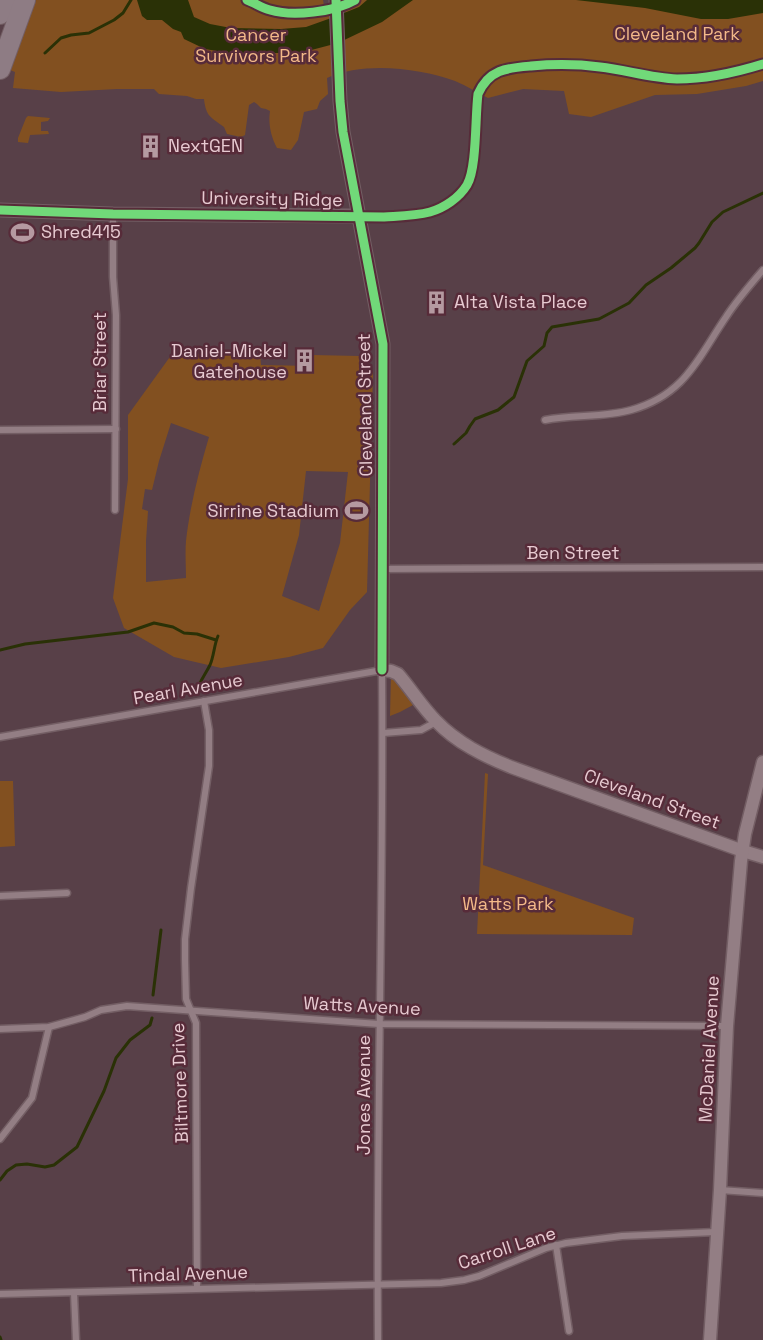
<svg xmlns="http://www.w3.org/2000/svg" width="763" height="1340" font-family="'Space Grotesk',sans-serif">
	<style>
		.green { fill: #825020; fill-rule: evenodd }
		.water { fill: #2a3106 }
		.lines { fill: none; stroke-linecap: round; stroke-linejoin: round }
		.stream { stroke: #2a3106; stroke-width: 3 }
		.street-casing { stroke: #735e64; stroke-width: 9 }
		.secondary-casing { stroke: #735e64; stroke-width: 15 }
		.primary-casing { stroke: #735e64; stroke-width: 22 }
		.street { stroke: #937e84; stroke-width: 6 }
		.secondary { stroke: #937e84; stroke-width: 12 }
		.primary { stroke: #8e7c84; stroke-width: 20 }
		.cycleway-casing { stroke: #572b39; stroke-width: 13 }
		.cycleway { stroke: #71d979; stroke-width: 9 }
		.labels { text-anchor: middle; stroke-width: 5; stroke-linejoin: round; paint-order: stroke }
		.park-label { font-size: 18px; fill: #f3b989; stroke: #572b39 }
		.poi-label { font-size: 18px; fill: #e7cad1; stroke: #572b39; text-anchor: start }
		.street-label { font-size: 18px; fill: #e7cad1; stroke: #572b39 }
	</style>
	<rect width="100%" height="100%" fill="#584048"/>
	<g class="green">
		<path d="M36,0H323L324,6L344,2L345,39L347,38L345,0H763V81L746,86L697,94L655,95L591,117L569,114L564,91L523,89L488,98C478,93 467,86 455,81C419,68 364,61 327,78L328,94L320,101L317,109L304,112L298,140L291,150L277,148C271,137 268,124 270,111L266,109L261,108L257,104L254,102L249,105L245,135L241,137L227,134L224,127C211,117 206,117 204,99H196L187,96L159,94L154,89H117L61,92L13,88L15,72L10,70Z"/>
		<path d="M28,116L50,118L48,121L41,122V131H48L49,134L30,135L28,143L18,142V138L26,118Z"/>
		<path d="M172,354H260L261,365L312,366V355L359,356L360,372H373L367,592L350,610L323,648L289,657L221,668L174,657L124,628L113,598L128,479V415ZM171,423L209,437C199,471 190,505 186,541C185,553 186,566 186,578L146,582V541L148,511L142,509L145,489L152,490L159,461ZM306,471L348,472L340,543L319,611L282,596L299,535Z"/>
		<path d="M391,675L413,705L400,712L390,716Z"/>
		<path d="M485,773L488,774L483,865L634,918L632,935L477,934Z"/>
		<path d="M0,781H13L15,846L0,847Z"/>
	</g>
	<g class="water">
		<path d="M137,0H188L194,17L210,24L231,28L281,29L306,27L334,17L359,7L367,0H413L382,22L338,43L300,53H229L205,49L184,39L181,32L173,29L162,20H147L142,16Z"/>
		<path d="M576,0H763V13L728,19H701L645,8Z"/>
	</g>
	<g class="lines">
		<g class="stream">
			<path d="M45,53L61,38L71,35L89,33L114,20L123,13L131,0"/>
			<path d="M454,444L466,433L470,426L475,419L498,410L514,397L527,361L544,346L547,333L552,327L599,319L629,303L646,285L671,268L695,248L699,243L712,222L723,212L763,193"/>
			<path d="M0,650L25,644L128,632L154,623L173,627L184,633L197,634L216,640"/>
			<path d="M196,693C199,682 205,675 210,665C214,656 214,645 218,636"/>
			<path d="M153,995L161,930"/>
			<path d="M0,1180L7,1171L16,1165L27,1164L45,1167L54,1165L77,1147L104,1091L116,1058L130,1040L150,1025L152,1018"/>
			<path d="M0,1337L1,1340"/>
		</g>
		<defs>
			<g id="street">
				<path d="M113,214V277L116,315L115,510"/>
				<path d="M359,216C390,217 428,220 453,199C463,191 470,182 472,168C477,144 475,119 478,94C489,69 507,68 531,66C554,64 577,64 600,67C626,70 651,78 677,79C707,79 734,73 763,64"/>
				<path d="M545,420C573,414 603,418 631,410C685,395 698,358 726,317C737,300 750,285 763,270"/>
				<path d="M0,430L116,429"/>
				<path d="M383,569L763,567"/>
				<path d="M383,733L421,730L436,722"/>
				<path d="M0,737L382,670C384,893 376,1117 378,1340"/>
				<path d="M0,896L67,893"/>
				<path d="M0,1029L49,1027L85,1017L101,1010L127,1006L379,1024L727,1026"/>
				<path d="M0,1139L32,1098L49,1027"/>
				<path d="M720,1190L763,1193"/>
				<path d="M556,1245L569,1331"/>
				<path d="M197,1288L196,1023L186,999L185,960V939L191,888L209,766V730L204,701"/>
				<path d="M74,1293L76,1340"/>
				<path d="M0,1294L441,1283L464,1280L479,1276L546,1248L566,1243L622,1236L716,1232"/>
			</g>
			<g id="secondary">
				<path d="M336,0L340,101L343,132L383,344L382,670L391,671L398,674C411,689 422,707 436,721C457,743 484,756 511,767L743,851L763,857"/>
				<path d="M0,210L113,214L359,216"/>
				<path d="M710,1340L720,1190L727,1026L741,861L745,834L763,762"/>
			</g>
			<g id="primary">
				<path d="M0,14L5,0"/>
				<path d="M0,69L25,0"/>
			</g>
		</defs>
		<use href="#street" class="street-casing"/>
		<use href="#secondary" class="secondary-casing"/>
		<use href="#primary" class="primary-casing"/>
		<use href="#street" class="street"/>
		<use href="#secondary" class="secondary"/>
		<use href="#primary" class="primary"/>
		<defs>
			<g id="cycleway">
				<path d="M247,0C255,3 262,8 270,10C293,17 334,12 355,0"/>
				<path d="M336,0L340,101L343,132L383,344L382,670"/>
				<path d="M0,210L113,214L384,217C399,216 415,216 430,212C444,208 459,198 467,185C477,168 475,117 478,94C489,69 507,68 531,66C554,64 577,64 600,67C626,70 651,78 677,79C707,79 734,73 763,64"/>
			</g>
		</defs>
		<use href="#cycleway" class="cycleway-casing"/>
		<use href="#cycleway" class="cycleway"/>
	</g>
	<defs>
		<symbol id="building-bare" viewBox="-9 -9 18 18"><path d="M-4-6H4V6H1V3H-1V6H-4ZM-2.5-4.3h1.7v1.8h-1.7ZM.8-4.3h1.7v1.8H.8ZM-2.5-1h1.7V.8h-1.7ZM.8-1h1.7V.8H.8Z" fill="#b59aa1" stroke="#572b39" stroke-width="2.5" paint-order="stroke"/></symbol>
		<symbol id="stadium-bare" viewBox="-9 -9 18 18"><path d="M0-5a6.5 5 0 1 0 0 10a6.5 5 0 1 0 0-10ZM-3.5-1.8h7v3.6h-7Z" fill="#b59aa1" stroke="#572b39" stroke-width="2.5" paint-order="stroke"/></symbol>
	</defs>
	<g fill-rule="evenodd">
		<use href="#building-bare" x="134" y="130" width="33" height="33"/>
		<use href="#stadium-bare" x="6" y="216" width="33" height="33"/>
		<use href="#building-bare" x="420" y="286" width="33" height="33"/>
		<use href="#building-bare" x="288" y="344" width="33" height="33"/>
		<use href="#stadium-bare" x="340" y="494" width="33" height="33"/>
	</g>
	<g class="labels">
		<g class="park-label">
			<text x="677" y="40">Cleveland Park</text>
			<text x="256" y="41">Cancer<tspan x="256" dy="21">Survivors Park</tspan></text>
			<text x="508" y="910">Watts Park</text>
		</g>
		<g class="poi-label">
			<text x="168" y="152">NextGEN</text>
			<text x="41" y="238">Shred415</text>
			<text x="454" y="308">Alta Vista Place</text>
			<text x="287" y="357" text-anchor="end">Daniel-Mickel<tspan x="287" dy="21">Gatehouse</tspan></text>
			<text x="339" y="517" text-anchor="end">Sirrine Stadium</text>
		</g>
		<g class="street-label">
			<text transform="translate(272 199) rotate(1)" y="6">University Ridge</text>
			<text transform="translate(100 362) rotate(-90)" y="6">Briar Street</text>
			<text transform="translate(365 405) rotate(-91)" y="6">Cleveland Street</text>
			<text x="573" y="559">Ben Street</text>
			<text transform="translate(188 689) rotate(-10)" y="6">Pearl Avenue</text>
			<text transform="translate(652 799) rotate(20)" y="6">Cleveland Street</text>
			<text transform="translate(362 1006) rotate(3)" y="6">Watts Avenue</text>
			<text transform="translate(709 1049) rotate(-87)" y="6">McDaniel Avenue</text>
			<text transform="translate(180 1083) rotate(-92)" y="6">Biltmore Drive</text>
			<text transform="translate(364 1095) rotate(-90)" y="6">Jones Avenue</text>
			<text transform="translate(507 1248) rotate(-18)" y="6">Carroll Lane</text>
			<text transform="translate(188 1274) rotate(-2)" y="6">Tindal Avenue</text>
		</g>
	</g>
</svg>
